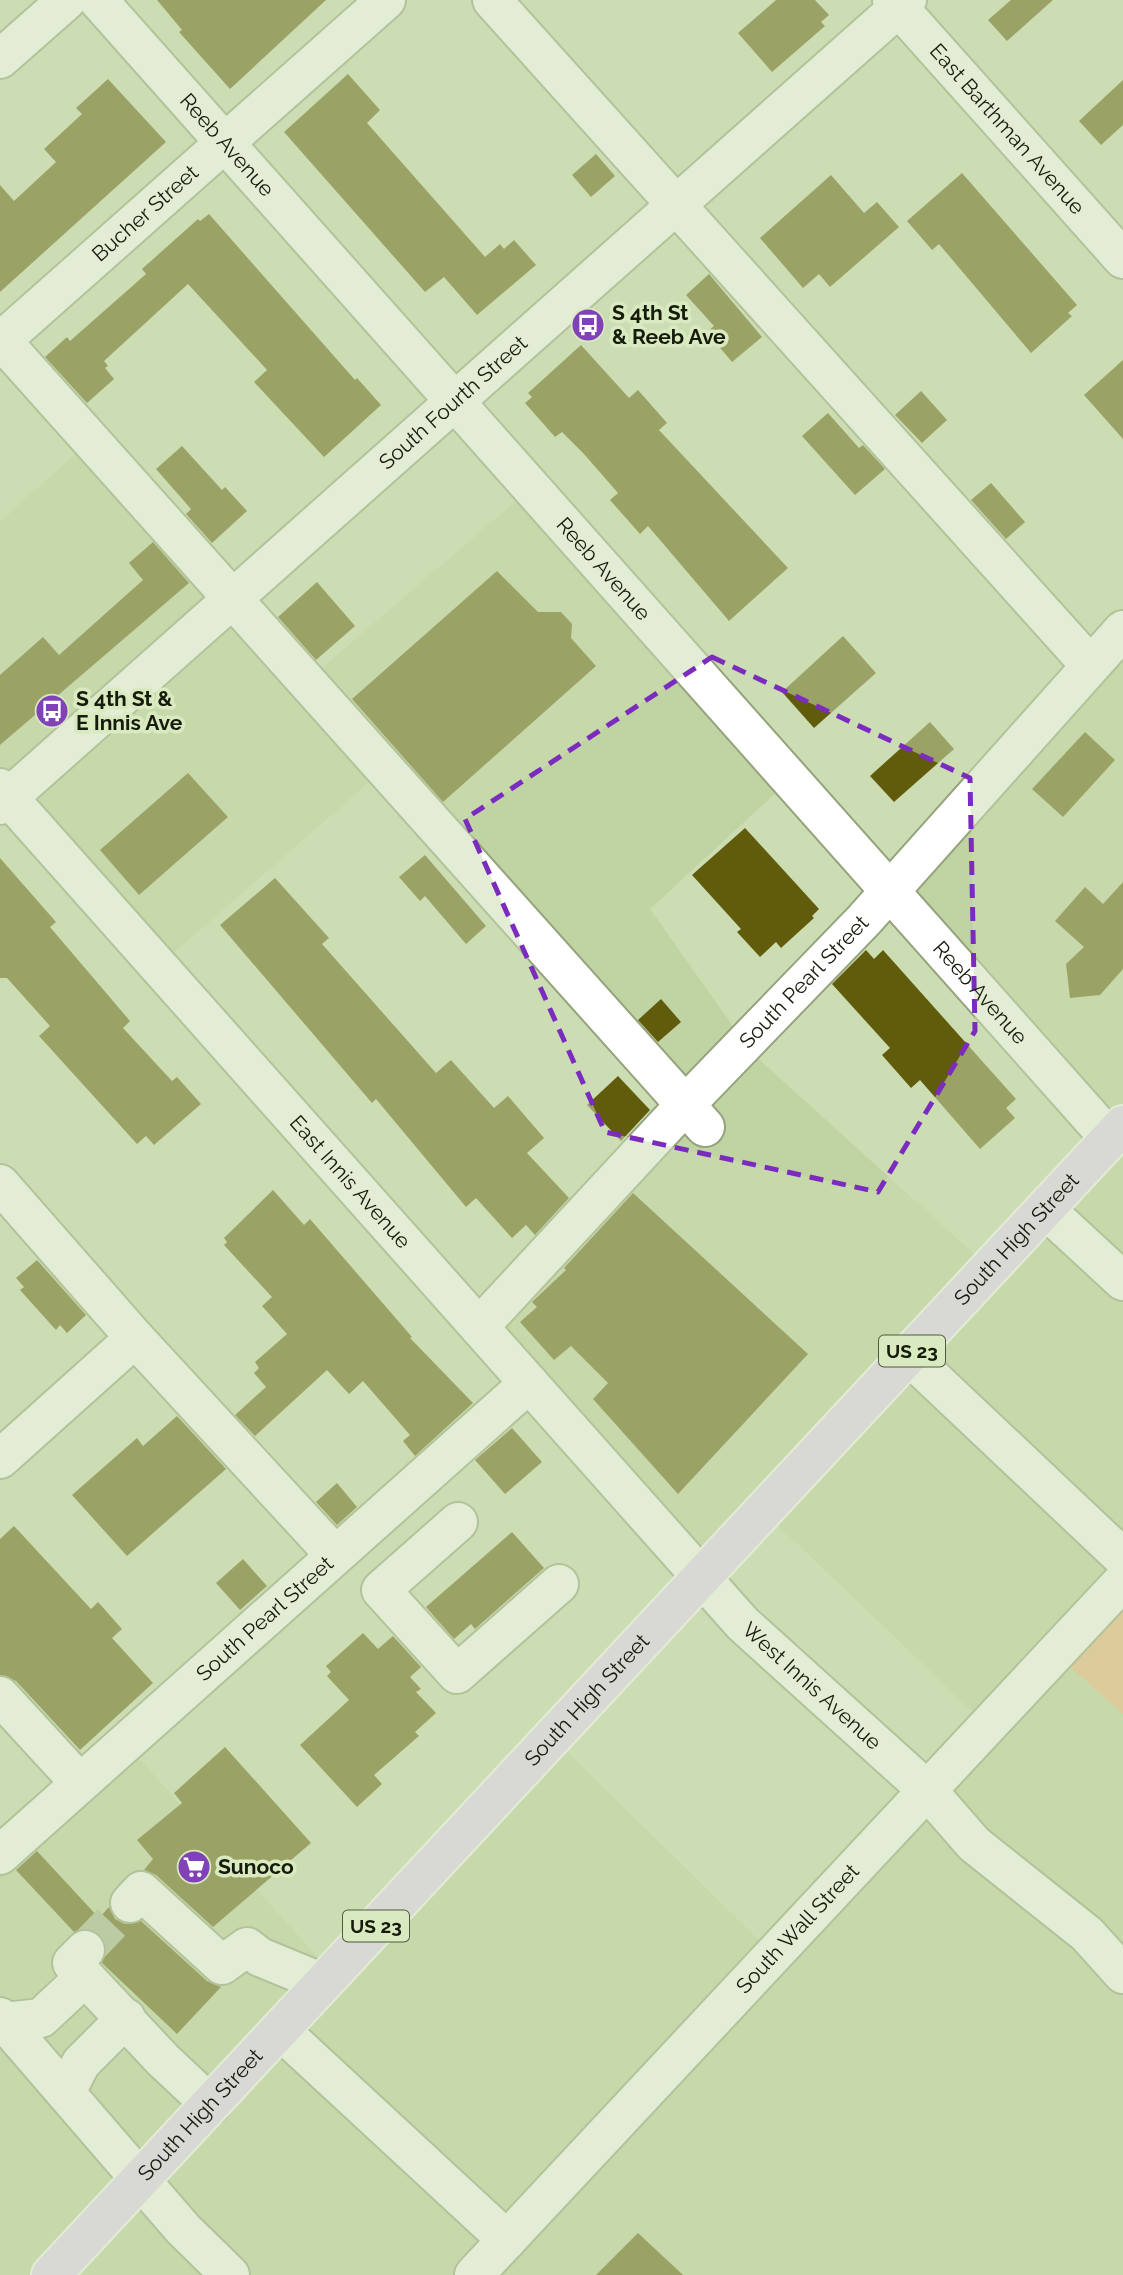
<svg xmlns="http://www.w3.org/2000/svg" width="1123" height="2275" font-family="Raleway,sans-serif">
	<style>
		.built { fill: #c0d3a3 }
		.green { fill: #f1b87f }
		.building { fill: #615c0b }
		.lines { fill: none; stroke-linecap: round; stroke-linejoin: round }
		.minor-tunnel { stroke: #a8b692; stroke-width: 38; stroke-dasharray: 38 19; stroke-linecap: butt }
		.minor-casing { stroke: #94a37c; stroke-width: 42 }
		.major-casing { stroke: #fff; stroke-width: 42 }
		.minor { stroke: #fff; stroke-width: 38 }
		.major { stroke: #e6d2fd; stroke-width: 38 }
		.marked { fill: none; stroke: #7b2cbf; stroke-width: 5; stroke-dasharray: 14 9; stroke-linejoin: round }
		.labels { text-anchor: middle; stroke-width: 7; stroke-linejoin: round; paint-order: stroke }
		.shield { fill: #d9eac0; stroke: #505942; stroke-width: 2 }
		.shield-label { font-size: 19px; font-weight: bold; fill: #161b0c }
		.street-label { font-size: 21px; fill: #161b0c; stroke: #d9eac0 }
		.poi-label { font-size: 21px; font-weight: bold; fill: #161b0c; stroke: #d9eac0; text-anchor: start }
	</style>
	<rect width="100%" height="100%" fill="#ccddb3"/>
	<path class="built" d="M94,437L308,680L536,484L793,777L650,909L752,1053L985,1264L1103,1136L887,891L1123,635V1604L1068,1664L1123,1714V2275H0V1857L126,1744L328,1969L549,1734L774,1955L990,1728L762,1510L694,1585L477,1328L683,1105L384,769L148,975L0,807V522Z"/>
	<path class="green" d="M1123,1604V1714L1067,1664Z"/>
	<g class="building">
		<path d="M157,0H326L230,89L179,32L182,30Z"/>
		<path d="M776,0H815L829,15L821,22L825,26L772,72L738,33Z"/>
		<path d="M1011,0H1053L1007,41L988,20Z"/>
		<path d="M348,74L380,110L367,123L485,257L500,244L504,249L514,240L536,265L477,315L444,277L425,292L284,132Z"/>
		<path d="M108,79L166,142L0,292V185L14,201L56,162L44,149L82,114L76,108Z"/>
		<path d="M1123,80V125L1101,145L1079,121Z"/>
		<path d="M596,154L615,176L591,197L572,175Z"/>
		<path d="M962,173L1077,305L1068,313L1072,316L1031,353L939,244L932,250L907,221Z"/>
		<path d="M831,175L864,213L877,202L899,227L830,287L819,274L803,288L760,238Z"/>
		<path d="M209,214L355,380L357,378L381,405L324,457L254,382L267,370L188,284L104,361L108,366L105,368L114,379L87,403L45,357L67,337L70,341L146,274L142,269L198,219L200,221Z"/>
		<path d="M709,274L762,337L732,362L707,332L714,326L686,295Z"/>
		<path d="M581,345L629,398L638,390L667,423L659,430L788,568L729,621L648,526L640,534L610,500L618,493L584,454L562,432L555,437L525,403L532,397L528,393Z"/>
		<path d="M1123,360V439L1084,395Z"/>
		<path d="M921,391L947,420L922,443L895,415Z"/>
		<path d="M828,413L859,448L863,445L885,469L855,495L802,436Z"/>
		<path d="M182,446L222,490L225,487L247,511L212,543L186,514L191,509L156,469Z"/>
		<path d="M991,483L1025,522L1006,539L971,500Z"/>
		<path d="M153,542L189,583L0,745V675L43,637L59,655L143,580L129,563Z"/>
		<path d="M497,571L538,612H561L572,624L571,638L596,666L443,802L352,699Z"/>
		<path d="M317,582L355,626L316,660L278,617Z"/>
		<path d="M843,636L876,673L814,728L782,692Z"/>
		<path d="M930,722L954,749L894,802L870,776Z"/>
		<path d="M1085,732L1115,760L1063,817L1032,789Z"/>
		<path d="M188,773L228,817L139,895L100,850Z"/>
		<path d="M745,828L819,909L812,916L814,918L781,948L776,942L760,957L737,932L741,929L692,875Z"/>
		<path d="M425,855L486,926L466,944L425,896L420,901L399,877Z"/>
		<path d="M0,858L56,922L50,927L130,1021L123,1028L172,1081L177,1077L201,1104L154,1145L146,1136L137,1144L39,1036L50,1026L7,978H0Z"/>
		<path d="M275,878L329,938L322,944L436,1073L451,1060L494,1108L508,1096L544,1138L527,1153L569,1198L535,1235L526,1225L512,1238L476,1198L466,1207L376,1099L372,1103L220,925Z"/>
		<path d="M1123,882V969L1100,995L1070,998L1066,964L1084,947L1055,921L1085,887L1103,904Z"/>
		<path d="M866,950L874,959L883,950L1016,1099L1006,1108L1015,1118L980,1149L920,1080L911,1088L882,1055L890,1048L832,984Z"/>
		<path d="M661,999L681,1022L658,1042L638,1020Z"/>
		<path d="M618,1076L650,1110L621,1141L587,1105Z"/>
		<path d="M273,1190L304,1225L310,1219L412,1337L410,1338L473,1403L415,1456L403,1441L410,1435L363,1381L349,1394L327,1370L255,1436L235,1415L266,1387L254,1373L259,1368L255,1362L287,1334L262,1306L272,1297L224,1245L227,1242L224,1238Z"/>
		<path d="M633,1193L808,1354L678,1494L593,1399L608,1383L571,1346L554,1360L520,1322L537,1307L532,1302L566,1270L564,1268Z"/>
		<path d="M37,1260L86,1315L67,1333L60,1325L56,1330L20,1290L24,1287L16,1278Z"/>
		<path d="M177,1416L226,1469L127,1556L72,1495L137,1438L143,1446Z"/>
		<path d="M512,1428L542,1462L505,1494L475,1460Z"/>
		<path d="M337,1483L357,1507L337,1525L316,1502Z"/>
		<path d="M14,1526L91,1609L98,1602L122,1629L112,1638L153,1683L80,1750L16,1681L0,1675V1539Z"/>
		<path d="M512,1532L544,1568L475,1629L471,1624L454,1639L426,1607Z"/>
		<path d="M243,1559L267,1586L240,1610L216,1583Z"/>
		<path d="M363,1633L378,1649L393,1636L421,1667L410,1677L421,1689L416,1692L436,1713L415,1732L419,1736L374,1775L382,1784L357,1807L300,1745L349,1700L327,1676L331,1672L326,1666Z"/>
		<path d="M225,1747L311,1843L213,1927L156,1875L144,1870L153,1859L137,1840L182,1803L174,1793Z"/>
		<path d="M37,1851L99,1918L109,1907L115,1919L125,1924L141,1921L207,1981L221,1987L177,2034L102,1963L106,1945L101,1935L90,1929L74,1932L16,1870Z"/>
		<path d="M638,2233L683,2275H596Z"/>
	</g>
	<g class="lines">
		<path class="minor-tunnel" d="M85,1950L130,1903"/>
		<defs>
			<g id="minor">
				<path id="s1" d="M98,0L1110,1139"/>
				<path d="M492,0L1089,664"/>
				<path id="s2" d="M892,0L1123,259"/>
				<path d="M0,59L67,0"/>
				<path d="M2,341L705,1127"/>
				<path id="s3" d="M0,342L386,0"/>
				<path id="s4" d="M0,788L743,1624L927,1790L974,1844L1087,1934L1123,1974"/>
				<path id="s5" d="M0,805L907,0"/>
				<path d="M0,1184L135,1338L335,1555"/>
				<path d="M1045,1209L1123,1281"/>
				<path id="s6" d="M479,1327L685,1105L864,920L1123,630"/>
				<path d="M908,1355L1123,1558"/>
				<path d="M0,1459L135,1338"/>
				<path d="M458,1522L381,1590L457,1674L559,1584"/>
				<path d="M0,1696L79,1782"/>
				<path id="s7" d="M0,1855L529,1383"/>
				<path d="M130,1903L141,1891L222,1965L247,1947L260,1957L323,1983"/>
				<path d="M85,1950L72,1963L163,2060L211,2105"/>
				<path d="M0,2017L183,2229L230,2275"/>
				<path d="M5,2022L41,2018L85,1977"/>
				<path d="M280,2030L507,2240"/>
				<path d="M66,2092L81,2063L126,2018"/>
				<path id="s8" d="M474,2275L1123,1581"/>
			</g>
			<g id="major">
				<path id="s9" d="M51,2275L1123,1125"/>
			</g>
		</defs>
		<use href="#minor" class="minor-casing"/>
		<use href="#major" class="major-casing"/>
		<use href="#minor" class="minor"/>
		<use href="#major" class="major"/>
	</g>
	<path d="M0 0H1123V2275H0ZM712,657L970,778L975,1031L878,1192L605,1132L465,819Z" fill="#ccddb3" fill-opacity=".55" fill-rule="evenodd"/>
	<path class="marked" d="M712,657L970,778L975,1031L878,1192L605,1132L465,819Z"/>
	<defs>
		<symbol id="bus-disc" viewBox="-11 -11 22 22"><circle r="9.5" fill="#8142b7" stroke="#d9eac0"/><path d="M-5-6H5V4H4V6H2V4H-2V6H-4V4H-5ZM-3.5-4V0h7V-4ZM-3.5 1.2v1.5H-2V1.2ZM2 1.2v1.5H3.5V1.2Z" fill="#fff"/></symbol>
		<symbol id="supermarket-disc" viewBox="-11 -11 22 22"><circle r="9.5" fill="#8142b7" stroke="#d9eac0"/><path d="M-6-5.5h2.5l.6 2H6L4.5 2H-2.5L-4.4-4H-6ZM-1.5 3.2a1.3 1.3 0 1 0 .1 0ZM3 3.2a1.3 1.3 0 1 0 .1 0Z" fill="#fff"/></symbol>
	</defs>
	<g fill-rule="evenodd">
		<use href="#bus-disc" x="569" y="306" width="38" height="38"/>
		<use href="#bus-disc" x="33" y="692" width="38" height="38"/>
		<use href="#supermarket-disc" x="175" y="1848" width="38" height="38"/>
	</g>
	<g class="labels">
		<g class="shield">
			<rect x="879" y="1335.5" width="66" height="31" rx="5"/>
			<rect x="343" y="1910.5" width="66" height="31" rx="5"/>
		</g>
		<g class="shield-label">
			<text x="912" y="1358">US 23</text>
			<text x="376" y="1933">US 23</text>
		</g>
		<g class="street-label">
			<text dy="7" stroke="none"><textPath href="#s2" startOffset="173">East Barthman Avenue</textPath></text>
			<text dy="7" stroke="none"><textPath href="#s1" startOffset="194">Reeb Avenue</textPath></text>
			<text dy="7" stroke="none"><textPath href="#s3" startOffset="194">Bucher Street</textPath></text>
			<text dy="7" stroke="none"><textPath href="#s5" startOffset="606">South Fourth Street</textPath></text>
			<text dy="7" stroke="none"><textPath href="#s1" startOffset="761">Reeb Avenue</textPath></text>
			<text dy="7" stroke="none"><textPath href="#s6" startOffset="474">South Pearl Street</textPath></text>
			<text dy="7" stroke="none"><textPath href="#s1" startOffset="1328">Reeb Avenue</textPath></text>
			<text dy="7" stroke="none"><textPath href="#s4" startOffset="527">East Innis Avenue</textPath></text>
			<text dy="7" stroke="none"><textPath href="#s9" startOffset="1416">South High Street</textPath></text>
			<text dy="7" stroke="none"><textPath href="#s7" startOffset="355">South Pearl Street</textPath></text>
			<text dy="7" stroke="none"><textPath href="#s4" startOffset="1211">West Innis Avenue</textPath></text>
			<text dy="7" stroke="none"><textPath href="#s9" startOffset="786">South High Street</textPath></text>
			<text dy="7" stroke="none"><textPath href="#s8" startOffset="474">South Wall Street</textPath></text>
			<text dy="7" stroke="none"><textPath href="#s9" startOffset="219">South High Street</textPath></text>
		</g>
		<g class="poi-label">
			<text x="612" y="320">S 4th St<tspan x="612" dy="24">&amp; Reeb Ave</tspan></text>
			<text x="76" y="706">S 4th St &amp;<tspan x="76" dy="24">E Innis Ave</tspan></text>
			<text x="218" y="1874">Sunoco</text>
		</g>
	</g>
</svg>
